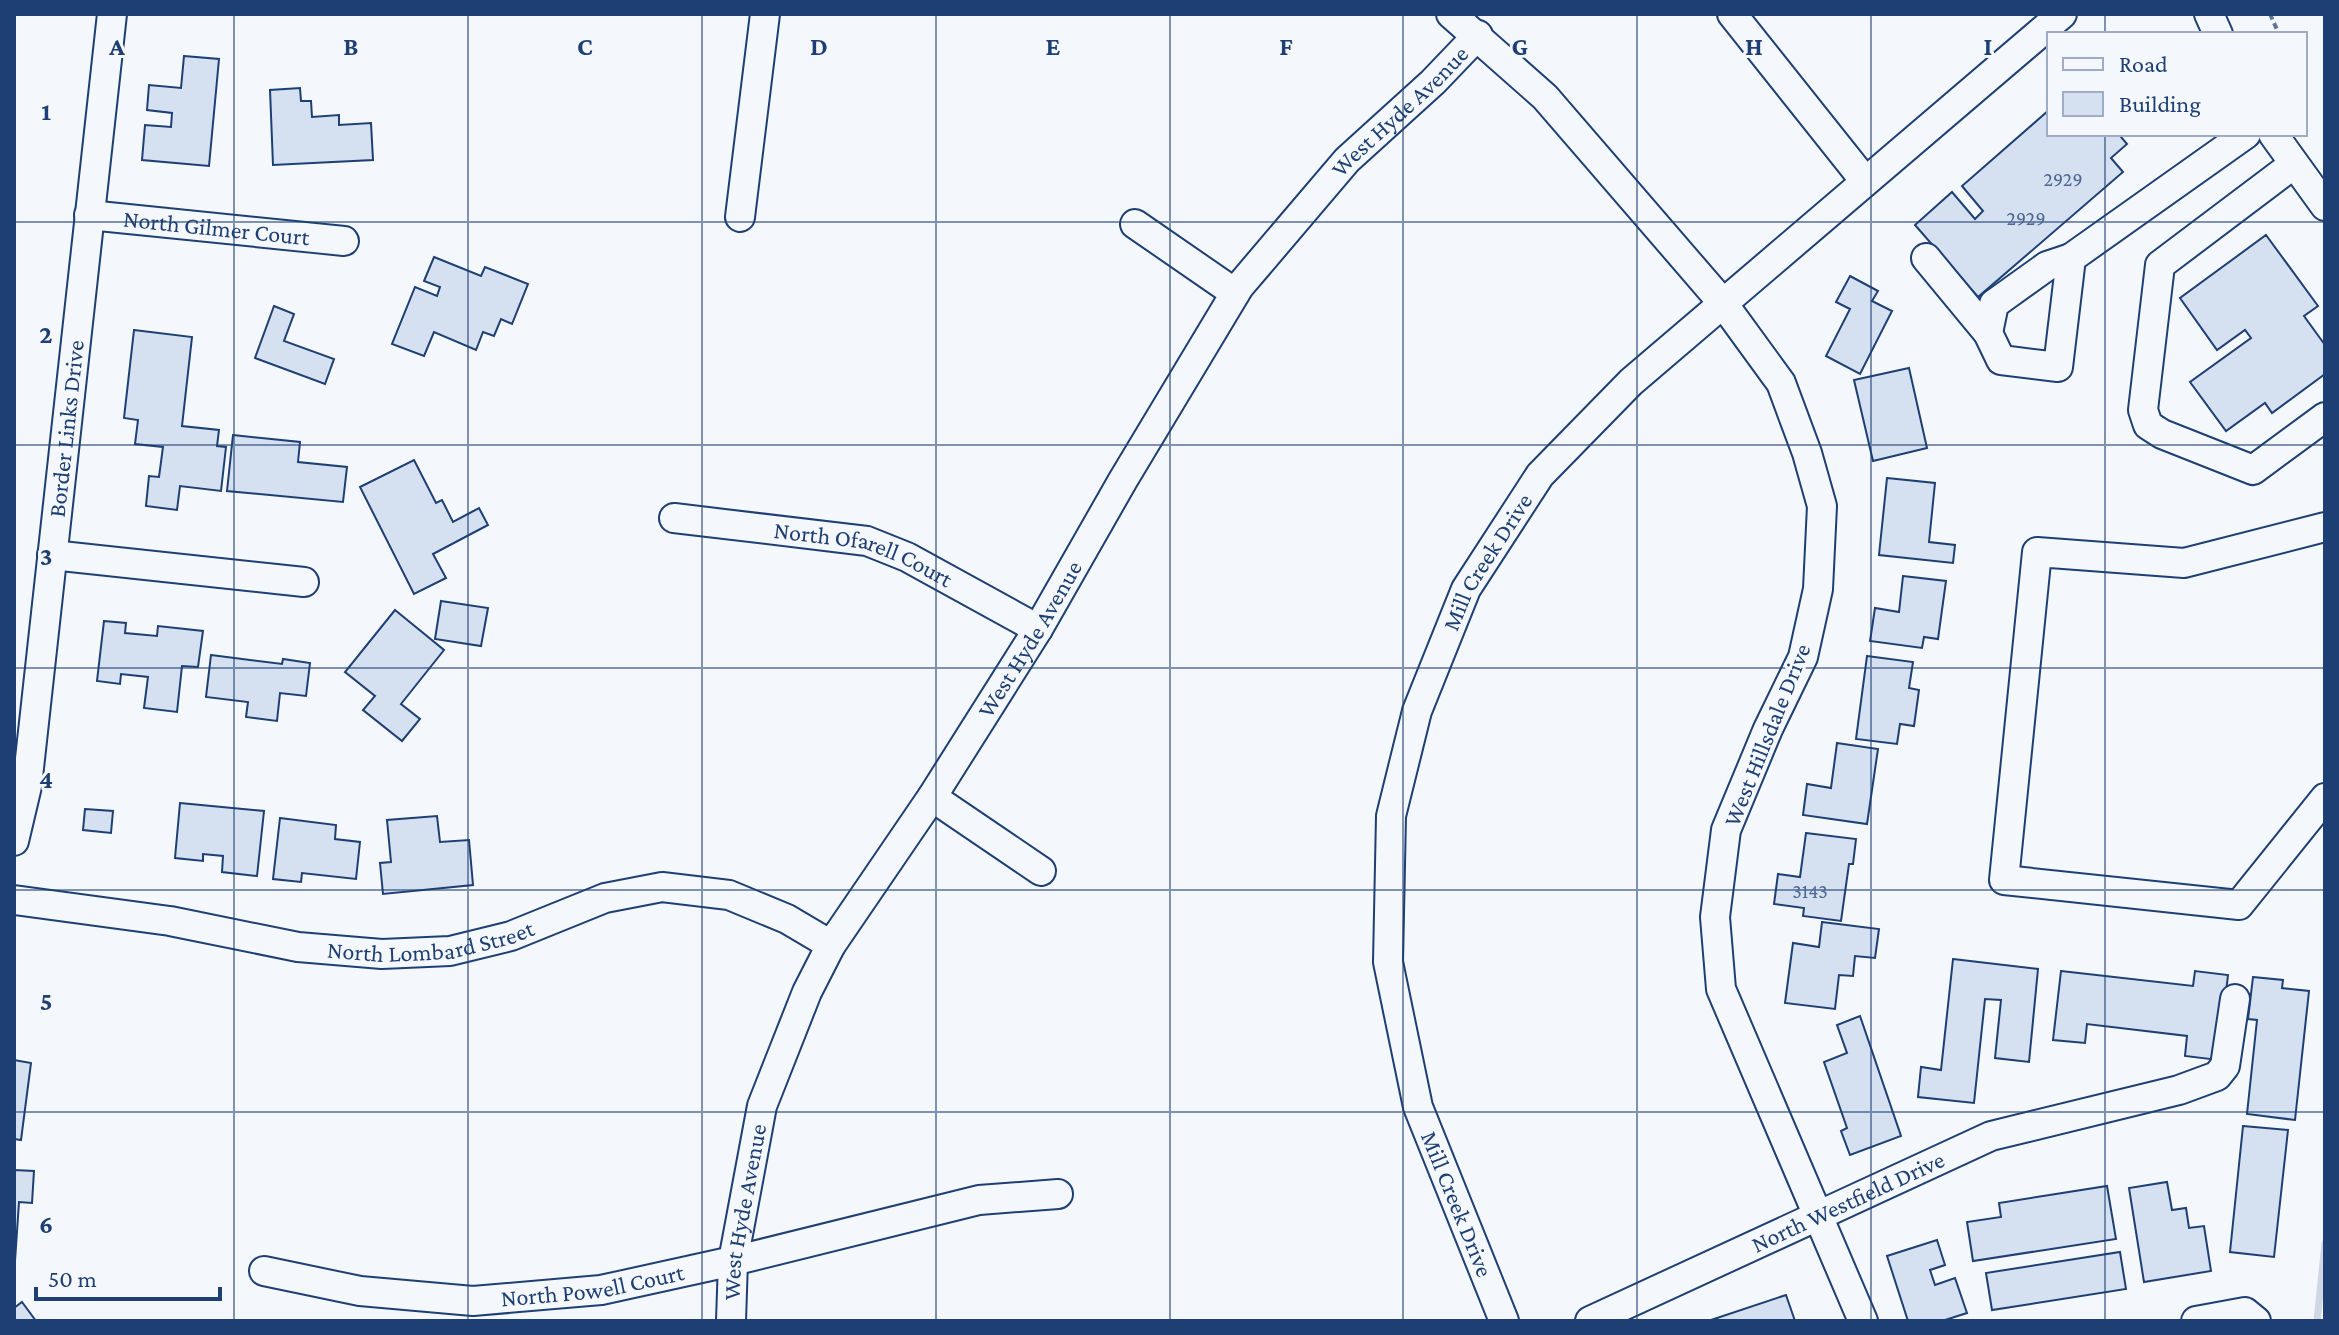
<svg xmlns="http://www.w3.org/2000/svg" width="2339" height="1335" font-family="'Crimson Pro',serif">
	<style>
		.lines { fill: none; stroke-linecap: round; stroke-linejoin: round }
		.stream { stroke: #cfd7e4; stroke-width: 7 }
		.building { fill: #d5e0f0; stroke: #1d3f73; stroke-width: 2 }
		.minor-casing { stroke: #1d3f73; stroke-width: 32 }
		.path { stroke: #5e769c; stroke-width: 4; stroke-dasharray: 6 4; stroke-linecap: butt }
		.minor { stroke: #f4f7fb; stroke-width: 28 }
		.grid { fill: none; stroke: #1d3f73; stroke-width: 2; stroke-opacity: 0.55 }
		.labels { text-anchor: middle; stroke-width: 6; stroke-linejoin: round; paint-order: stroke }
		.number-label { font-size: 20px; fill: #4b6792 }
		.street-label { font-size: 24px; fill: #1d3f73; stroke: #f4f7fb }
		.grid-label { font-size: 26px; text-anchor: middle; font-weight: bold; fill: #1d3f73; stroke: #f4f7fb; stroke-width: 6; stroke-linejoin: round; paint-order: stroke }
	</style>
	<rect width="100%" height="100%" fill="#f4f7fb"/>
	<g class="lines">
		<path class="stream" d="M2317,1321L2325,1243"/>
	</g>
	<g class="building">
		<path d="M184,56L219,59L209,166L142,160L145,125L171,127L172,113L147,110L149,85L181,88Z"/>
		<path d="M300,88L301,101H311L312,117L339,115V125L371,123L373,160L273,165L270,90Z"/>
		<path d="M2049,110V134H2125L2121,137L2127,144L2111,158L2123,172L1978,297L1915,225L1952,192L1975,219L1983,211L1962,186Z"/>
		<path d="M2266,235L2318,306L2304,316L2325,345V374L2272,413L2265,403L2226,431L2190,382L2251,338L2245,330L2217,350L2180,298Z"/>
		<path d="M434,257L481,276L485,267L528,284L512,324L501,319L494,336L483,332L476,350L434,332L424,356L392,344L415,287L437,296L440,287L424,281Z"/>
		<path d="M1850,276L1878,291L1872,301L1892,311L1860,374L1826,356L1850,309L1836,302Z"/>
		<path d="M274,306L294,314L284,341L334,359L325,384L255,358Z"/>
		<path d="M134,330L192,337L182,426L219,430L217,446L226,447L221,491L180,486L177,510L146,506L149,476L159,477L163,447L135,444L138,420L124,418Z"/>
		<path d="M1909,368L1927,448L1873,461L1854,380Z"/>
		<path d="M233,435L300,442L298,462L347,467L343,502L227,491Z"/>
		<path d="M414,460L436,503L442,500L453,522L479,508L488,525L433,554L446,578L414,594L360,487Z"/>
		<path d="M1887,478L1935,483L1929,542L1955,545L1953,563L1879,555Z"/>
		<path d="M1903,576L1946,581L1938,639L1924,637L1922,648L1870,641L1875,608L1899,612Z"/>
		<path d="M441,601L488,608L481,646L435,639Z"/>
		<path d="M395,610L444,650L401,704L420,719L402,741L363,710L375,696L345,672Z"/>
		<path d="M104,621L126,623L125,633L157,636L158,626L203,631L198,667L182,666L177,712L144,708L148,677L121,674L120,684L97,681Z"/>
		<path d="M211,655L282,664L283,659L310,663L306,696L280,693L277,721L246,717L248,702L206,697Z"/>
		<path d="M1867,656L1913,662L1909,688L1919,690L1914,726L1900,724L1897,744L1856,739Z"/>
		<path d="M1837,743L1878,749L1867,824L1803,815L1807,784L1831,788Z"/>
		<path d="M180,803L264,811L257,876L222,872L223,856L203,854V861L175,858Z"/>
		<path d="M85,809L113,811L111,833L83,830Z"/>
		<path d="M437,816L440,842L469,840L473,885L383,894L380,863L391,862L387,820Z"/>
		<path d="M280,818L336,825L335,839L360,842L356,879L302,873L301,882L273,879Z"/>
		<path d="M1806,833L1856,839L1853,864H1849L1841,921L1803,916L1804,908L1774,904L1778,874L1800,877Z"/>
		<path d="M1822,922L1879,929L1875,958L1855,956L1853,976L1839,975L1835,1009L1785,1003L1793,943L1819,947Z"/>
		<path d="M1953,959L2038,969L2029,1062L1995,1058L2001,1000L1985,999L1974,1103L1918,1097L1921,1067L1941,1070Z"/>
		<path d="M2061,971L2193,986L2195,971L2228,975L2218,1060L2185,1056L2187,1036L2087,1024L2085,1043L2053,1040Z"/>
		<path d="M2253,977L2283,980L2282,988L2309,991L2295,1120L2247,1114L2257,1020L2248,1019Z"/>
		<path d="M1860,1016L1901,1136L1850,1155L1841,1131L1847,1128L1824,1062L1847,1053L1837,1025Z"/>
		<path d="M14,1060L31,1063L21,1140L14,1139Z"/>
		<path d="M2243,1126L2288,1130L2274,1257L2230,1252Z"/>
		<path d="M14,1170L34,1171L32,1203L19,1202L14,1276Z"/>
		<path d="M2167,1182L2172,1210L2186,1208L2189,1228L2204,1226L2211,1271L2144,1282L2129,1188Z"/>
		<path d="M2107,1186L2116,1239L1973,1261L1967,1222L2001,1217L1999,1203Z"/>
		<path d="M1937,1240L1945,1265L1930,1270L1935,1285L1955,1278L1967,1313L1942,1321H1908L1887,1256Z"/>
		<path d="M2120,1252L2126,1289L1992,1310L1986,1273Z"/>
		<path d="M1786,1295L1795,1321H1708Z"/>
		<path d="M22,1302L36,1321H14V1308Z"/>
	</g>
	<g class="lines">
		<defs>
			<g id="minor">
				<path d="M1451,14L1545,97L1722,302L1781,383L1807,453L1822,506L1818,589L1803,657L1768,729L1726,830L1715,917L1721,989L1863,1321"/>
				<path d="M1732,14L1865,181"/>
				<path d="M2209,14L2218,34"/>
				<path d="M2273,134L2325,206"/>
				<path d="M2294,164L2160,265L2143,410L2148,425L2162,434L2253,470L2325,417"/>
				<path id="s1" d="M89,215L344,241"/>
				<path d="M740,217L765,14"/>
				<path d="M1135,224L1235,293"/>
				<path d="M1926,258L1988,333L2001,360L2058,367L2071,258L2246,134"/>
				<path d="M1988,333L1994,304L2047,266L2071,258"/>
				<path id="s2" d="M674,518L867,541L907,557L1038,629"/>
				<path d="M2325,527L2184,563L2037,552L2004,880L2239,905L2325,798"/>
				<path d="M52,555L304,582"/>
				<path d="M932,797L1041,871"/>
				<path id="s3" d="M14,841L27,786L112,14"/>
				<path id="s4" d="M14,900L170,921L298,947L382,954L450,951L511,936L605,898L662,887L729,895L787,919L831,945"/>
				<path id="s5" d="M264,1271L360,1291L473,1301L601,1290L733,1261L979,1200L1058,1194"/>
				<path id="s6" d="M731,1321L733,1261L762,1106L807,992L831,945L932,797L1038,629L1123,480L1239,287L1347,160L1433,82L1478,35"/>
				<path id="s7" d="M1504,1321L1418,1107L1388,962L1391,816L1417,711L1466,589L1540,475L1631,382L2062,14"/>
				<path id="s8" d="M1590,1321L1991,1136L2179,1090L2217,1076L2225,1066L2235,999"/>
				<path d="M2196,1321L2245,1312L2256,1321"/>
			</g>
		</defs>
		<use href="#minor" class="minor-casing"/>
		<path class="path" d="M2270,14L2279,34"/>
		<use href="#minor" class="minor"/>
	</g>
	<path class="grid" d="M234,14V1321M468,14V1321M702,14V1321M936,14V1321M1170,14V1321M1403,14V1321M1637,14V1321M1871,14V1321M2105,14V34M2105,134V1321M14,222H2325M14,445H2325M14,668H2325M14,890H2325M14,1112H2325"/>
	<g class="labels">
		<g class="number-label">
			<text x="2063" y="186">2929</text>
			<text x="2026" y="225">2929</text>
			<text x="1810" y="898">3143</text>
		</g>
		<g class="street-label">
			<text dy="8" stroke="none"><textPath href="#s6" startOffset="1406">West Hyde Avenue</textPath></text>
			<text dy="8" stroke="none"><textPath href="#s1" startOffset="128">North Gilmer Court</textPath></text>
			<text dy="8" stroke="none"><textPath href="#s3" startOffset="416">Border Links Drive</textPath></text>
			<text dy="8" stroke="none"><textPath href="#s2" startOffset="194">North Ofarell Court</textPath></text>
			<text dy="8" stroke="none"><textPath href="#s7" startOffset="798">Mill Creek Drive</textPath></text>
			<text dy="8" stroke="none"><textPath href="#s6" startOffset="758">West Hyde Avenue</textPath></text>
			<text transform="translate(1767 735) rotate(-68)" y="8">West Hillsdale Drive</text>
			<text dy="8" stroke="none"><textPath href="#s4" startOffset="422">North Lombard Street</textPath></text>
			<text dy="8" stroke="none"><textPath href="#s8" startOffset="284">North Westfield Drive</textPath></text>
			<text transform="translate(1457 1204) rotate(68)" y="8">Mill Creek Drive</text>
			<text dy="8" stroke="none"><textPath href="#s6" startOffset="110">West Hyde Avenue</textPath></text>
			<text dy="8" stroke="none"><textPath href="#s5" startOffset="332">North Powell Court</textPath></text>
		</g>
	</g>
	<g class="grid-label">
		<text x="117" y="55">A</text>
		<text x="351" y="55">B</text>
		<text x="585" y="55">C</text>
		<text x="819" y="55">D</text>
		<text x="1053" y="55">E</text>
		<text x="1286" y="55">F</text>
		<text x="1520" y="55">G</text>
		<text x="1754" y="55">H</text>
		<text x="1988" y="55">I</text>
		<text x="46" y="120">1</text>
		<text x="46" y="343">2</text>
		<text x="46" y="565">3</text>
		<text x="46" y="788">4</text>
		<text x="46" y="1010">5</text>
		<text x="46" y="1233">6</text>
	</g>
	<rect width="2339" height="1335" fill="none" stroke="#1d3f73" stroke-width="32"/>
	<rect x="2047" y="32" width="260" height="104" fill="#f4f7fb" stroke="#9eadc5" stroke-width="2"/>
	<rect x="2063" y="58" width="40" height="12" fill="#f4f7fb" stroke="#9eadc5" stroke-width="2"/>
	<text x="2119" y="72" font-size="24" fill="#1d3f73">Road</text>
	<rect x="2063" y="92" width="40" height="24" fill="#d5e0f0" stroke="#9eadc5" stroke-width="2"/>
	<text x="2119" y="112" font-size="24" fill="#1d3f73">Building</text>
	<path d="M36 1287v12h184v-12" fill="none" stroke="#1d3f73" stroke-width="4"/>
	<text x="48" y="1287" font-size="24" fill="#1d3f73" stroke="#f4f7fb" stroke-width="6" paint-order="stroke">50 m</text>
</svg>
